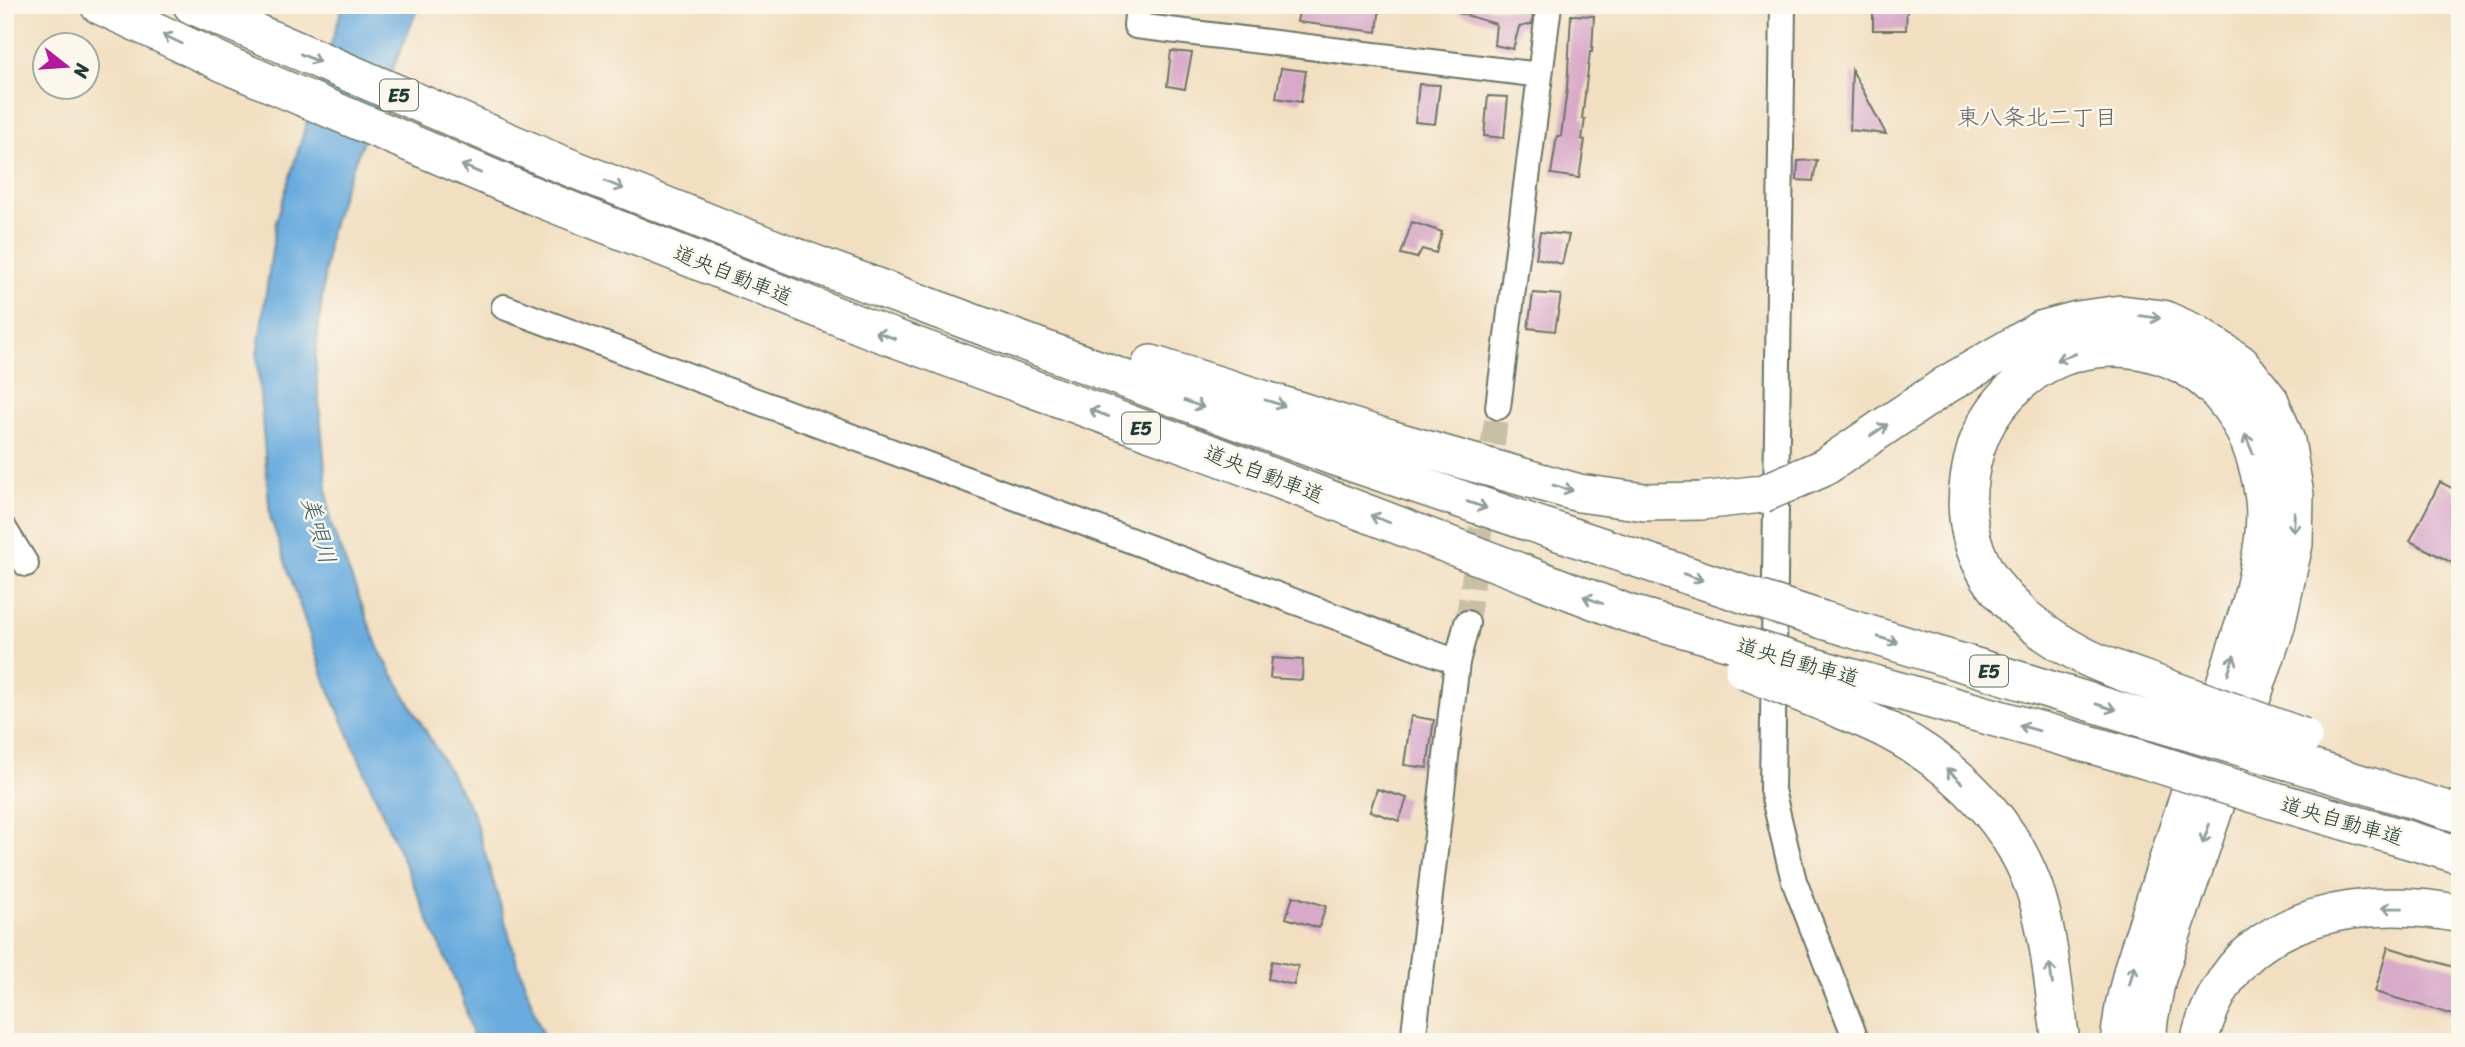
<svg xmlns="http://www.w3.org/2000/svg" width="2465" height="1047" font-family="Sriracha,'Klee One',sans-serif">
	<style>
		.water { fill: #69abde; stroke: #447489; stroke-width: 2 }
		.building { fill: #d8a9c9 }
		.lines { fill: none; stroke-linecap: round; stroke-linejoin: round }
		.minor-tunnel { stroke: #c8bfa5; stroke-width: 24; stroke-dasharray: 24 12; stroke-linecap: butt }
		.minor-casing { stroke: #697665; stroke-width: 28 }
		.highway-casing { stroke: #697665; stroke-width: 40 }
		.minor { stroke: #fff; stroke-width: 24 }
		.highway { stroke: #fff; stroke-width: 37 }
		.highway-bridge-casing { stroke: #697665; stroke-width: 40; stroke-linecap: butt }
		.highway-bridge { stroke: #fff; stroke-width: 37 }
		.oneway { stroke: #8f9e9a }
		.labels { text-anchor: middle; stroke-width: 5; stroke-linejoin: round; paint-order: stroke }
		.shield { fill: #fbf7ec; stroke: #61756b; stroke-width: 2 }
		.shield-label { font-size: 19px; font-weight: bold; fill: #1f3d34 }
		.street-label { font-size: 21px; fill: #1f3d34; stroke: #fbf7ec }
		.neighbourhood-label { font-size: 23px; fill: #606368; stroke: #fbf7ec }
		.water-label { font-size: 23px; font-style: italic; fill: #355e67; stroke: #fbf7ec }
	</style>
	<rect width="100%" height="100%" fill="#fbf7ec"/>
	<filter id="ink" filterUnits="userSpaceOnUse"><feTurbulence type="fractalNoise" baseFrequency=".0143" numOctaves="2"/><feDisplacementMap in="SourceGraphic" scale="14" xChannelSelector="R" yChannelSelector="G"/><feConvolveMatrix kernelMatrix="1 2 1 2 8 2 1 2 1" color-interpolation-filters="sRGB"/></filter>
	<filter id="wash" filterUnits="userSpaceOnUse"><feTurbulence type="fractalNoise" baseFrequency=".00686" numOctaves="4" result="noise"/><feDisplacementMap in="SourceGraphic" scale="28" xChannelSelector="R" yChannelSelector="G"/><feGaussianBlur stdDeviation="1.57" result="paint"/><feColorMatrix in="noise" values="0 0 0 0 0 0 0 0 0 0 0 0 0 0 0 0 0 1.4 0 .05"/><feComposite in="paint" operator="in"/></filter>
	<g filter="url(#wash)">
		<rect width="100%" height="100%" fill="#f2dfc1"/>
		<path class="water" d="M343,5H419L344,188L329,236L315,359L330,522L379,650L473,813L516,958L545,1042H474L463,999L324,678L270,516L257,357L276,222Z"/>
		<g id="blocks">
			<g class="building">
				<path d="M1300,5H1380L1377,32L1297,22Z"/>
				<path d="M1461,5L1533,12L1532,24L1519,27L1513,49L1494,45L1496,24L1459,13Z"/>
				<path d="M1873,5H1907L1906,30H1873Z"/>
				<path d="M1571,15L1594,16L1592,52H1590L1582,119H1585L1582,139L1585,140L1579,178L1551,174L1557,136H1561L1567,89Z"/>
				<path d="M1171,51L1192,53L1185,89L1167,86Z"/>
				<path d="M1281,68L1306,71L1301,102L1276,98Z"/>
				<path d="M1852,70L1886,134L1850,130Z"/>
				<path d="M1419,84L1440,85L1435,124L1415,122Z"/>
				<path d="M1488,96L1508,97L1504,138L1484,136Z"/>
				<path d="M1817,160L1813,181L1797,180L1798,161Z"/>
				<path d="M1412,222L1442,232L1436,253L1422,249L1417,258L1401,254Z"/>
				<path d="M1540,232L1569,235L1562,264L1536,258Z"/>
				<path d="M1533,293L1561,295L1555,331L1528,328Z"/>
				<path d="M2440,482L2460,492V567L2410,541Z"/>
				<path d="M1272,658L1303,660L1302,680L1270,678Z"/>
				<path d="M1411,716L1434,720L1427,768L1404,765Z"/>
				<path d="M1377,789L1407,798L1399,821L1370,811Z"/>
				<path d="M1293,896L1326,906L1319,928L1286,918Z"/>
				<path d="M2388,947L2460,969V1017L2375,992Z"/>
				<path d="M1272,961L1298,966L1294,985L1268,979Z"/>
			</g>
		</g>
	</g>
	<g filter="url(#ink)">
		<use href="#blocks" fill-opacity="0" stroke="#697665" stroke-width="2"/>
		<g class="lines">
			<path class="minor-tunnel" d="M1467,623L1498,407"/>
			<defs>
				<g id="minor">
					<path d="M1138,5L1136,26L1540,75"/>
					<path d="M1783,5L1772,790L1794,881L1857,1042"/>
					<path d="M504,307L1457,662"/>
					<path d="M1498,407L1549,5"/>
					<path d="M5,530L26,564"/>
					<path d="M1413,1042L1457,662L1467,623"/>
				</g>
				<g id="highway">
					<path d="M99,5L234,68L534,196L872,330L1217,456L1627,613L1752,648"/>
					<path d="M192,5L551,160L788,254L1332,456L1758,599"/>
					<path d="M1151,364L1390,439L1579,493L1645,502L1701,501L1762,494"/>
					<path d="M1823,468L1946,385L2040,330L2077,320L2121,314L2163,319L2197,334L2240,363L2270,401L2286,441L2295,495L2294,544L2276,626L2157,978L2149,1020L2147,1042"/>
					<path d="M1823,620L2155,722"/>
					<path d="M1821,669L2142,759"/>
					<path d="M1820,701C1843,711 1867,719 1889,731C1964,771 2025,834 2043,920C2052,960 2055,1001 2061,1042"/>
					<path d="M2291,762L2460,814"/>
					<path d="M2279,802L2460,855"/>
					<path d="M2119,1042L2124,1006L2133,968L2251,603C2258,570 2268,534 2264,499C2255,430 2219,369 2148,352C2120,345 2087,347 2060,358C2022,373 1988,409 1976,448C1945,550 2001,614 2088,658C2113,670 2141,678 2167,688"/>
					<path d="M2199,1042C2207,1009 2226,971 2253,950C2309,905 2392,900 2460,914"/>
				</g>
			</defs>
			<use href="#minor" class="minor-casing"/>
			<use href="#highway" class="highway-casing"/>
			<use href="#minor" class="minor"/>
			<use href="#highway" class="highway"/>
			<defs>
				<g id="highway-bridge">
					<path d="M1762,494L1823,468"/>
					<path d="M1758,599L1823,620"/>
					<path d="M1752,648L1821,669"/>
					<path d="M1744,670L1820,701"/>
					<path d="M2167,688L2303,737"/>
					<path d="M2155,722L2291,762"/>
					<path d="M2142,759L2279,802"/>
				</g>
			</defs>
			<use href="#highway-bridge" class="highway-bridge-casing"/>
			<use href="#highway-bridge" class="highway-bridge"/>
		</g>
		<defs><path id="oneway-shaft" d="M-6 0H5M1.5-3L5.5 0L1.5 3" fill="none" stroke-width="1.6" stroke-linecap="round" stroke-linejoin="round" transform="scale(1.75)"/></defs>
		<g class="oneway">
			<use href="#oneway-shaft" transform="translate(172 39) rotate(-155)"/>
			<use href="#oneway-shaft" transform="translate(310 58) rotate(23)"/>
			<use href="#oneway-shaft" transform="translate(471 169) rotate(-157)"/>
			<use href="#oneway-shaft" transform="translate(614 185) rotate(22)"/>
			<use href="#oneway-shaft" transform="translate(2150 317) rotate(7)"/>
			<use href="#oneway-shaft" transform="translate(885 335) rotate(-160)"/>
			<use href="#oneway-shaft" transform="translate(2066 357) rotate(161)"/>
			<use href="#oneway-shaft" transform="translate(1275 403) rotate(17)"/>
			<use href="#oneway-shaft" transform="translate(1194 404) rotate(20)"/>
			<use href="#oneway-shaft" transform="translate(1099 413) rotate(-160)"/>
			<use href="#oneway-shaft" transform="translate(1879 430) rotate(-34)"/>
			<use href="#oneway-shaft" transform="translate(2249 444) rotate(-113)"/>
			<use href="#oneway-shaft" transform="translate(1563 488) rotate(16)"/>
			<use href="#oneway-shaft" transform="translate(1477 505) rotate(19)"/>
			<use href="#oneway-shaft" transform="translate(1380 519) rotate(-159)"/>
			<use href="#oneway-shaft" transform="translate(2294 522) rotate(92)"/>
			<use href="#oneway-shaft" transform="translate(1693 577) rotate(19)"/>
			<use href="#oneway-shaft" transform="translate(1593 600) rotate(-159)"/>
			<use href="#oneway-shaft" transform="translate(1888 640) rotate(17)"/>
			<use href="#oneway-shaft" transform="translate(2231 665) rotate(-72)"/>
			<use href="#oneway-shaft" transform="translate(2106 707) rotate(17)"/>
			<use href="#oneway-shaft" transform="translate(2029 728) rotate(-164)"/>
			<use href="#oneway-shaft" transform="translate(1954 776) rotate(-138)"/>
			<use href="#oneway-shaft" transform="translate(2206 834) rotate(109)"/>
			<use href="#oneway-shaft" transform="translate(2392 908) rotate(-179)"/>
			<use href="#oneway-shaft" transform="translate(2051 974) rotate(-98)"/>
			<use href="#oneway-shaft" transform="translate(2132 975) rotate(-75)"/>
		</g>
	</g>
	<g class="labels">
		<g class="shield">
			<rect x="380" y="79.5" width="38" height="31" rx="5"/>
			<rect x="1122" y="412.5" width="38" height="31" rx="5"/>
			<rect x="1970" y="655.5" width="38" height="31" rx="5"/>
		</g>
		<g class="shield-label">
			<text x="399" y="102">E5</text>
			<text x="1141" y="435">E5</text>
			<text x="1989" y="678">E5</text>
		</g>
		<g class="street-label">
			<text transform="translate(733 275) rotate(22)" y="7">道央自動車道</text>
			<text transform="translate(1264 474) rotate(21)" y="7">道央自動車道</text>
			<text transform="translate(1798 662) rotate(16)" y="7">道央自動車道</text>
			<text transform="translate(2342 821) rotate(16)" y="7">道央自動車道</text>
		</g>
		<g class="neighbourhood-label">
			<text x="2037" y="125">東八条北二丁目</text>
		</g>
		<g class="water-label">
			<text transform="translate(319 530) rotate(74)" y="8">美唄川</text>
		</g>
	</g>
	<rect width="2465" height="1047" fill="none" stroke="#fbf7ec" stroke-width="28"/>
	<g transform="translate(66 66) rotate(107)"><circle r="33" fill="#fbf7ec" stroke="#a3ada2" stroke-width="2"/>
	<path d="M0-5L12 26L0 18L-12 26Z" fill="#b5179e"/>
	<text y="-10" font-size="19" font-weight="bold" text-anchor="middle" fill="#1f3d34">N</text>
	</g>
</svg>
